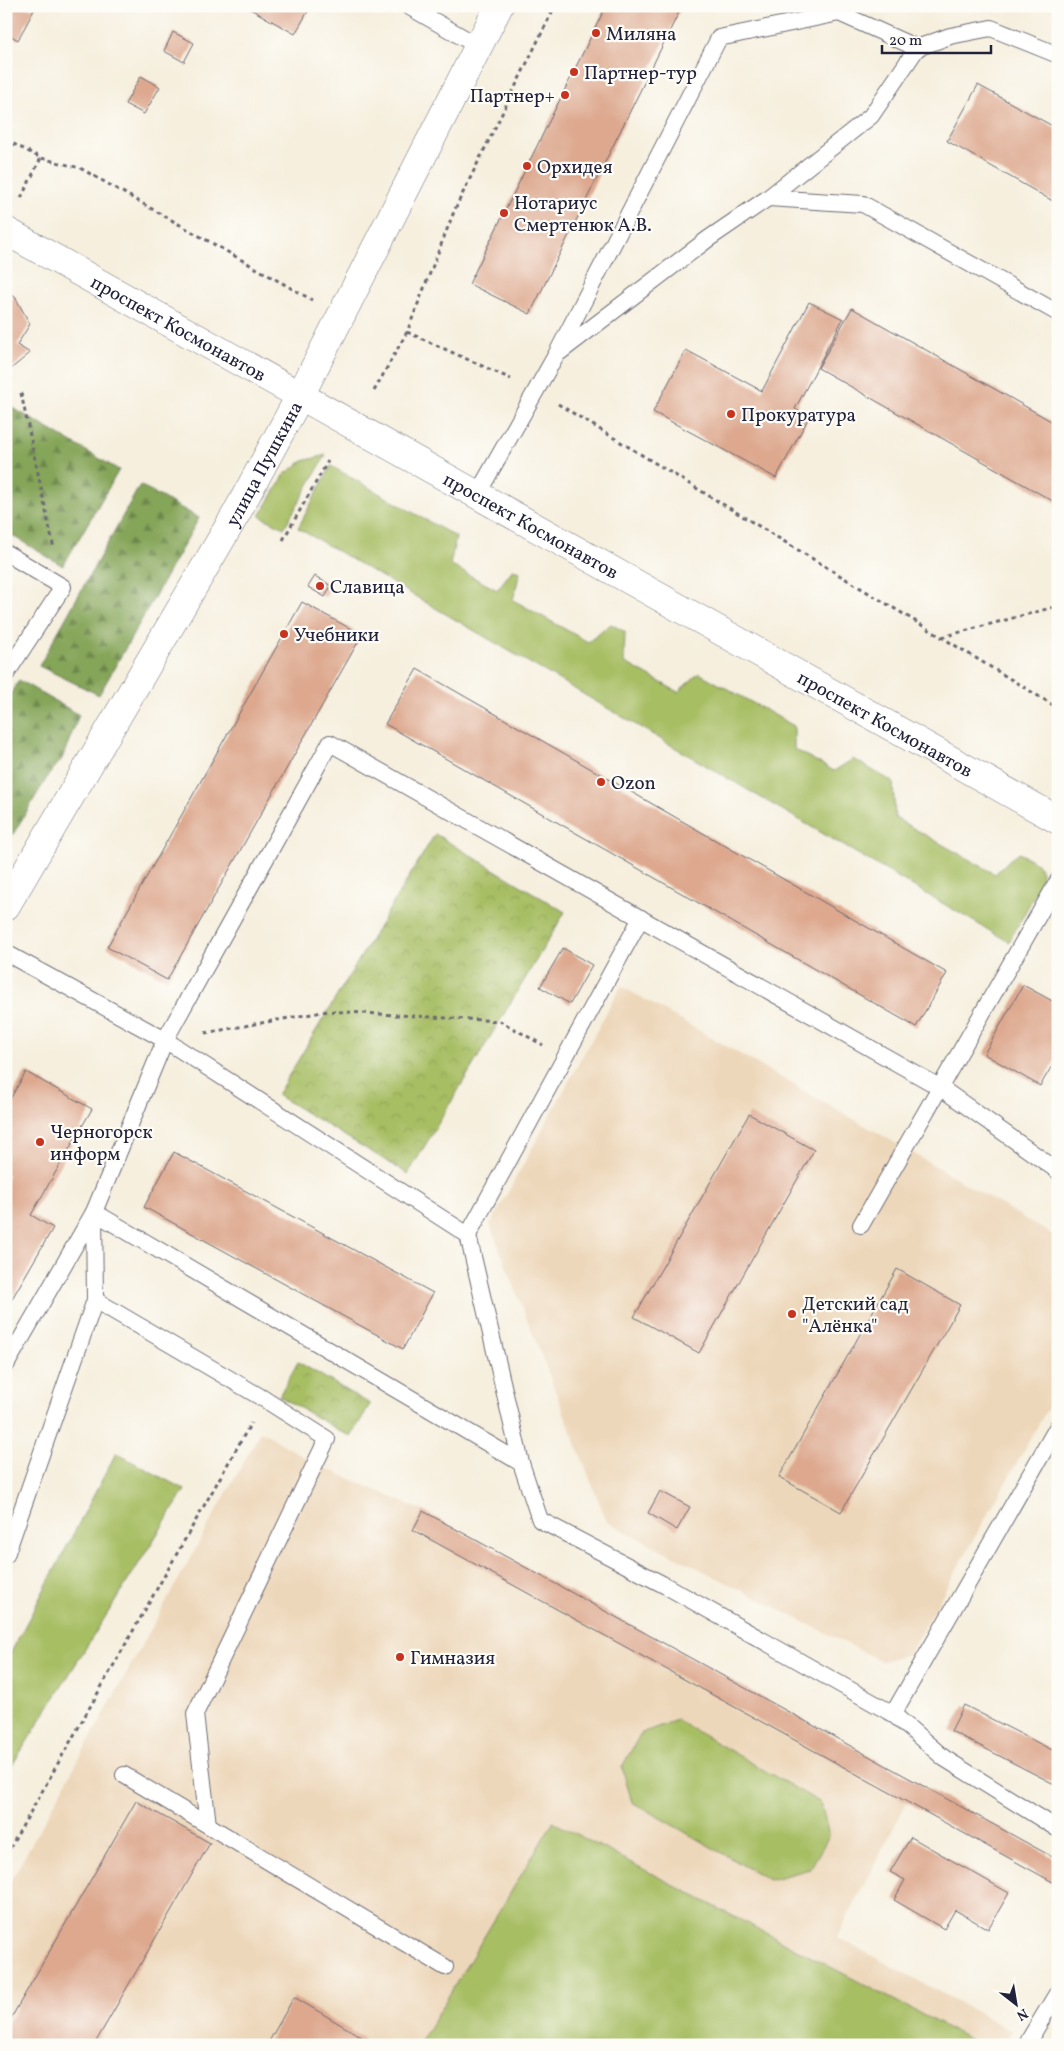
<svg xmlns="http://www.w3.org/2000/svg" width="1064" height="2051" font-family="Vollkorn,serif">
	<style>
		.built { fill: #edd7ba }
		.grass { fill: #a7be63; stroke: #64704f }
		.forest { fill: url(#forest-firs); stroke: #54644a }
		.park { fill: url(#park-crowns); stroke: #64704f }
		.building { fill: #dda88e }
		.lines { fill: none; stroke-linecap: round; stroke-linejoin: round }
		.service-casing { stroke: #6c6a74; stroke-width: 18 }
		.minor-casing { stroke: #6c6a74; stroke-width: 29 }
		.secondary-casing { stroke: #6c6a74; stroke-width: 29 }
		.path { stroke: #6c6a74; stroke-width: 3; stroke-dasharray: 4 4; stroke-linecap: butt }
		.service { stroke: #fff; stroke-width: 16 }
		.minor { stroke: #fff; stroke-width: 28 }
		.secondary { stroke: #fff; stroke-width: 28 }
		.poi-dot { fill: #c8321e; stroke: #fdfcf7; stroke-width: 2 }
		.labels { text-anchor: middle; stroke-width: 4.5; stroke-linejoin: round; paint-order: stroke }
		.poi-label { font-size: 19px; fill: #22223b; stroke: #fdfcf7; text-anchor: start }
		.street-label { font-size: 19px; fill: #22223b; stroke: #fdfcf7 }
	</style>
	<defs>
		<pattern id="forest-firs" width="22" height="20" patternUnits="userSpaceOnUse" patternTransform="scale(1.25)"><rect width="22" height="20" fill="#85a559"/><path d="M5 1l3.5 6h-7zM16 11l3.5 6h-7z" fill="#6c864b"/></pattern>
		<pattern id="park-crowns" width="20" height="18" patternUnits="userSpaceOnUse" patternTransform="scale(1.25)"><rect width="20" height="18" fill="#a7be63"/><path d="M2 6a3 3 0 1 1 6 0M12 15a3 3 0 1 1 6 0" fill="none" stroke="#8fa357"/></pattern>
	</defs>
	<rect width="100%" height="100%" fill="#fdfcf7"/>
	<filter id="ink" filterUnits="userSpaceOnUse"><feTurbulence type="fractalNoise" baseFrequency=".02" numOctaves="2"/><feDisplacementMap in="SourceGraphic" scale="10" xChannelSelector="R" yChannelSelector="G"/><feConvolveMatrix kernelMatrix="1 2 1 2 8 2 1 2 1" color-interpolation-filters="sRGB"/></filter>
	<filter id="wash" filterUnits="userSpaceOnUse"><feTurbulence type="fractalNoise" baseFrequency=".0096" numOctaves="4" result="noise"/><feDisplacementMap in="SourceGraphic" scale="20" xChannelSelector="R" yChannelSelector="G"/><feGaussianBlur stdDeviation="1.12" result="paint"/><feColorMatrix in="noise" values="0 0 0 0 0 0 0 0 0 0 0 0 0 0 0 0 0 1.4 0 .05"/><feComposite in="paint" operator="in"/></filter>
	<g filter="url(#wash)">
		<rect width="100%" height="100%" fill="#f6efde"/>
		<g class="built">
			<path d="M621,986L906,1149L1058,1238V1390L909,1654L883,1662L607,1522L490,1225Z"/>
			<path d="M261,1431L314,1463L423,1511L907,1802L837,1937L1012,2031L1004,2045H6V1890Z"/>
		</g>
		<g class="grass">
			<path d="M326,455L284,528L260,516L285,474L303,461Z"/>
			<path d="M331,466L456,537L450,565L497,590L513,569L520,572L513,600L588,642L611,624L625,632L624,662L678,692L699,673L794,726V749L834,771L853,759L893,782L895,818L995,874L1009,860L1019,853L1037,863L1042,872L1041,883L1009,942L298,528Z"/>
			<path d="M116,1453L185,1490L6,1775V1662Z"/>
			<path d="M677,1720L821,1803L829,1836L810,1869L769,1880L632,1802L622,1767L641,1733Z"/>
			<path d="M553,1822L980,2045H419Z"/>
		</g>
		<g class="forest">
			<path d="M6,404L119,470L63,566L6,532Z"/>
			<path d="M140,485L199,518L99,695L39,666Z"/>
			<path d="M19,680L79,715L62,759L48,776L6,846V702Z"/>
		</g>
		<g class="park">
			<path d="M435,834L565,912L408,1174L277,1095Z"/>
			<path d="M298,1362L370,1404L351,1437L279,1396Z"/>
		</g>
		<g id="blocks">
			<g class="building">
				<path d="M6,6L35,8L18,40L6,33Z"/>
				<path d="M245,6H311L295,34Z"/>
				<path d="M606,6H682L530,314L469,284Z"/>
				<path d="M173,32L194,43L184,62L164,51Z"/>
				<path d="M141,76L160,87L144,114L125,104Z"/>
				<path d="M978,85L1058,129V204L947,141Z"/>
				<path d="M14,295L30,324L17,345L30,353L6,373V308Z"/>
				<path d="M809,302L843,319L795,409L809,417L776,478L653,412L686,350L762,391Z"/>
				<path d="M852,308L1058,425V504L818,368Z"/>
				<path d="M315,576L331,586L325,597L308,587Z"/>
				<path d="M302,602L362,635L167,980L107,947Z"/>
				<path d="M417,669L947,973L916,1027L385,724Z"/>
				<path d="M563,948L592,965L570,1004L540,987Z"/>
				<path d="M1023,985L1058,1004V1056L1040,1086L984,1054Z"/>
				<path d="M26,1072L92,1109L31,1215L53,1228L6,1309V1178L8,1175L6,1174V1106Z"/>
				<path d="M749,1114L814,1150L699,1353L634,1317Z"/>
				<path d="M174,1152L433,1293L403,1349L144,1207Z"/>
				<path d="M897,1269L960,1305L841,1512L779,1477Z"/>
				<path d="M660,1491L690,1507L677,1530L648,1513Z"/>
				<path d="M423,1511L1058,1860V1885L413,1530Z"/>
				<path d="M964,1705L1058,1753V1786L951,1731Z"/>
				<path d="M136,1801L210,1843L94,2045H6V2027Z"/>
				<path d="M911,1837L1009,1893L988,1929L955,1910L944,1929L894,1900L905,1880L890,1872Z"/>
				<path d="M294,1997L365,2039L362,2045H267Z"/>
			</g>
		</g>
	</g>
	<g filter="url(#ink)">
		<use href="#blocks" fill-opacity="0" stroke="#6c6a74" stroke-width="1"/>
		<g class="lines">
			<defs>
				<g id="service">
					<path d="M408,6L478,46"/>
					<path d="M917,48L950,36L991,28L1058,55"/>
					<path d="M768,198L863,204L1058,313"/>
					<path d="M477,495L556,355L719,38L839,13L917,48L871,116L768,198L708,239L556,355"/>
					<path d="M6,553L63,587L6,674"/>
					<path d="M6,953L165,1040L330,743L941,1088L1058,1171"/>
					<path d="M94,1212L521,1463L540,1520L666,1586L893,1714L944,1758L1058,1829"/>
					<path d="M861,1225L1058,881"/>
					<path d="M468,1235L641,918"/>
					<path d="M95,1300L264,1399L327,1439L195,1714L208,1825"/>
					<path d="M6,1365L94,1212L165,1040L468,1235L521,1463"/>
					<path d="M6,1555L95,1300L94,1212"/>
					<path d="M893,1714L1058,1426"/>
					<path d="M124,1775L445,1967"/>
					<path d="M1026,2045L1058,1992"/>
				</g>
				<g id="minor">
					<path id="s1" d="M6,906L236,514L300,396L499,6"/>
				</g>
				<g id="secondary">
					<path id="s2" d="M6,231L1058,820"/>
				</g>
			</defs>
			<use href="#service" class="service-casing"/>
			<use href="#minor" class="minor-casing"/>
			<use href="#secondary" class="secondary-casing"/>
			<g class="path">
				<path d="M6,140L41,158L80,168L312,300"/>
				<path d="M21,198L41,158"/>
				<path d="M407,332L511,379"/>
				<path d="M374,391L407,332L455,209L555,6"/>
				<path d="M21,393L54,549"/>
				<path d="M558,404L1058,708"/>
				<path d="M283,540L328,461"/>
				<path d="M942,637L1058,606"/>
				<path d="M205,1033L328,1011L500,1021L543,1045"/>
				<path d="M6,1855L251,1423"/>
			</g>
			<use href="#service" class="service"/>
			<use href="#minor" class="minor"/>
			<use href="#secondary" class="secondary"/>
		</g>
	</g>
	<g class="poi-dot">
		<circle cx="596" cy="33" r="5"/>
		<circle cx="574" cy="72" r="5"/>
		<circle cx="565" cy="95" r="5"/>
		<circle cx="527" cy="166" r="5"/>
		<circle cx="504" cy="213" r="5"/>
		<circle cx="731" cy="414" r="5"/>
		<circle cx="320" cy="586" r="5"/>
		<circle cx="284" cy="634" r="5"/>
		<circle cx="601" cy="782" r="5"/>
		<circle cx="40" cy="1142" r="5"/>
		<circle cx="792" cy="1314" r="5"/>
		<circle cx="400" cy="1657" r="5"/>
	</g>
	<g class="labels">
		<g class="poi-label">
			<text x="606" y="40">Миляна</text>
			<text x="584" y="79">Партнер-тур</text>
			<text x="555" y="102" text-anchor="end">Партнер+</text>
			<text x="537" y="173">Орхидея</text>
			<text x="514" y="209">Нотариус<tspan x="514" dy="22">Смертенюк А.В.</tspan></text>
			<text x="741" y="421">Прокуратура</text>
			<text x="330" y="593">Славица</text>
			<text x="294" y="641">Учебники</text>
			<text x="611" y="789">Ozon</text>
			<text x="50" y="1138">Черногорск<tspan x="50" dy="22">информ</tspan></text>
			<text x="802" y="1310">Детский сад<tspan x="802" dy="22">"Алёнка"</tspan></text>
			<text x="410" y="1664">Гимназия</text>
		</g>
		<g class="street-label">
			<text dy="7" stroke="none"><textPath href="#s2" startOffset="198">проспект Космонавтов</textPath></text>
			<text dy="7" stroke="none"><textPath href="#s1" startOffset="512">улица Пушкина</textPath></text>
			<text dy="7" stroke="none"><textPath href="#s2" startOffset="602">проспект Космонавтов</textPath></text>
			<text dy="7" stroke="none"><textPath href="#s2" startOffset="1008">проспект Космонавтов</textPath></text>
		</g>
	</g>
	<rect width="1064" height="2051" fill="none" stroke="#fdfcf7" stroke-width="25"/>
	<g transform="translate(1016 2004) rotate(149)" stroke="#fdfcf7" stroke-width="4" paint-order="stroke">
	<path d="M0-4L9 19L0 12L-9 19Z" fill="#22223b"/>
	<text y="-8" font-size="14" font-weight="bold" text-anchor="middle" fill="#22223b">N</text>
	</g>
	<path d="M882 45v8h109v-8" fill="none" stroke="#22223b" stroke-width="2.5"/>
	<text x="889" y="45" font-size="15" fill="#22223b" stroke="#fdfcf7" stroke-width="4" paint-order="stroke">20 m</text>
</svg>
